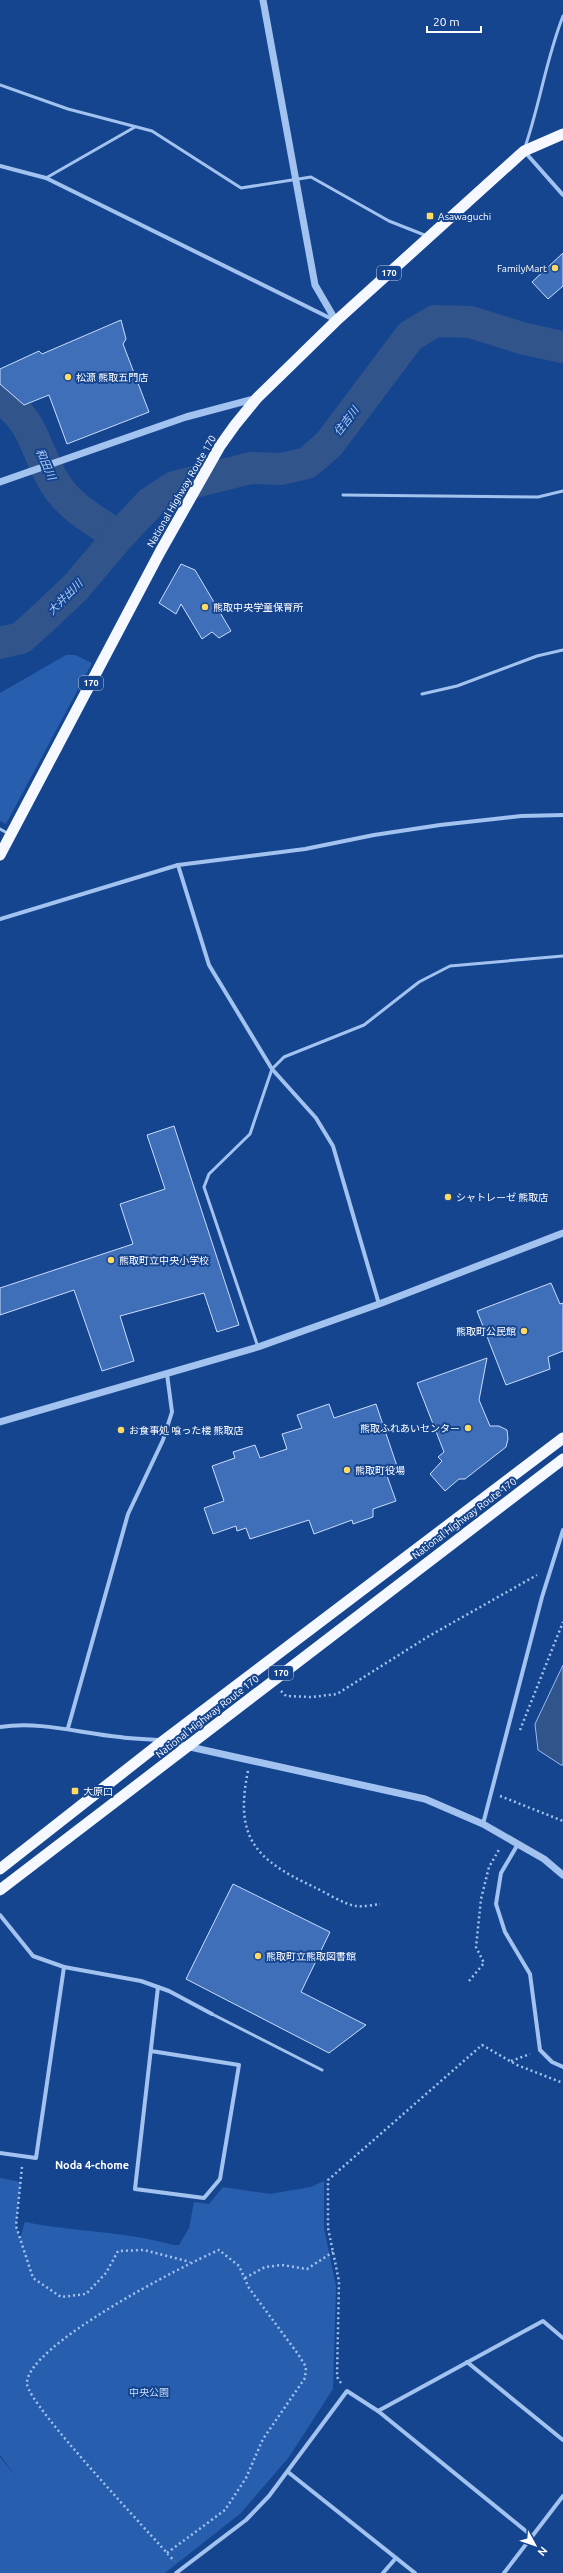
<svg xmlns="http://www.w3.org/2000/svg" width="563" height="2573" font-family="Ubuntu,'Noto Sans JP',sans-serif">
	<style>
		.green { fill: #285eae }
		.water { fill: #31548b; stroke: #95bcf3 }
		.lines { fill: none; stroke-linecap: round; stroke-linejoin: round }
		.river { stroke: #31548b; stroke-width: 32 }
		.building { fill: #3e6fb8; stroke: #c9ddfb }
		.path { stroke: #a2c2f0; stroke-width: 2.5; stroke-dasharray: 2 3; stroke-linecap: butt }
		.service { stroke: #a2c2f0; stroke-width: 3 }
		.minor { stroke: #a2c2f0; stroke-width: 4 }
		.tertiary { stroke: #a2c2f0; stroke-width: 7 }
		.trunk { stroke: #f5f8ff; stroke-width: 11 }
		.poi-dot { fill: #ffd961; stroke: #16458f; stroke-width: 1.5 }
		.labels { text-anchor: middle; stroke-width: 4; stroke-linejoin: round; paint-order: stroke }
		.shield { fill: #16458f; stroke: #b9c7dd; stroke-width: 1 }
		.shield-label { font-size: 9px; font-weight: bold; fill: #fff }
		.poi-label { font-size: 10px; fill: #fff; stroke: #16458f; text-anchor: start }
		.street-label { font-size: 10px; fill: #fff; stroke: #16458f }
		.park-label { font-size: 10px; fill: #c9ddfb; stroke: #16458f }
		.water-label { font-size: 11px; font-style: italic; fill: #aeccf7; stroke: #16458f }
		.neighbourhood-label { font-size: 11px; font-weight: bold; fill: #fff; stroke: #16458f }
	</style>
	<rect width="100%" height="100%" fill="#16458f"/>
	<g class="green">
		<path d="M66,655H75L92,663L6,824L0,821V693Z"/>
		<path d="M0,2178L21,2182L16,2226L20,2239L25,2222C74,2232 125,2231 173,2245H179L189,2228L194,2202L209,2204L223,2187L270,2194L311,2187L324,2181V2228L336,2286L333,2389L289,2457L241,2513L165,2573H0V2457L17,2478L0,2455Z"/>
	</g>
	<path class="water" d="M563,1665V1765H561L538,1750L535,1724Z"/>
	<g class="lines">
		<g class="river">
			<path d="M0,399C33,417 36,452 54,482C69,507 95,521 119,536"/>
			<path d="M0,643L21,638L41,620L75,588L119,536L150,503L174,487L251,468L281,469L307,463L329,444L410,336L435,321L470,322L525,339L563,347"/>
		</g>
	</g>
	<g class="building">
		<path d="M563,253V286L548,299L532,282Z"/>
		<path d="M121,320L126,339L123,344L149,412L67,444L49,395L24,405L0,384V369L39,351L42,354Z"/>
		<path d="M181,564L195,570L231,631L219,638L212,632L202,639L181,604L176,614L159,603Z"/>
		<path d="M174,1126L239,1325L217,1332L204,1293L120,1316L134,1361L102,1371L74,1290L0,1315V1288L133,1244L120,1204L165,1189L147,1135Z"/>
		<path d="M551,1283L560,1304L563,1303V1351L548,1357L550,1369L506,1385L477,1311Z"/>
		<path d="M487,1358L479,1400L490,1426H499L507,1430L508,1439L506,1447L465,1479H459L445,1491L430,1474L442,1461L438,1457L444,1452L417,1383Z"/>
		<path d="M329,1404L334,1418L376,1404L398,1469L386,1473L396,1501L373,1509V1517L353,1524L352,1520L314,1534L309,1520L250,1539L246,1528L237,1531L236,1526L213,1534L204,1508L224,1501L212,1466L235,1458L233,1452L255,1445L260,1458L287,1449L282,1434L302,1428L297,1415Z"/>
		<path d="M233,1884L330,1932L301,1992L366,2025L329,2053L186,1979Z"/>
	</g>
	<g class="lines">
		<g class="path">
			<path d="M281,1691L286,1696L312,1697L337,1694L429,1636L537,1575"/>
			<path d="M520,1730L563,1622"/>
			<path d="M248,1771C234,1838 256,1860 314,1887C325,1892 345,1905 356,1906C363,1907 373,1905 380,1904"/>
			<path d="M500,1796L563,1821"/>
			<path d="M469,1981L484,1963L476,1947L481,1899L489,1867L500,1848"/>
			<path d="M511,2061L530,2054"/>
			<path d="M22,2167L16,2226L33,2278L61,2297L86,2294L106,2273L118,2251L144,2250L190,2262"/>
			<path d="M245,2278L265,2267L282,2265L307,2269L333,2252"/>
			<path d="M341,2383L337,2377L339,2281L328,2228V2180L482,2045L517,2065L563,2083"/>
			<path d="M167,2553L225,2510L246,2478L263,2439L305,2378L306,2367L298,2354L249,2288L239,2266L219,2250C184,2265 25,2346 27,2384C29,2406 152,2535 174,2561"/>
		</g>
		<g class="service">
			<path d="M0,85L68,109L152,131L241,188L311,177L389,221L427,236"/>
			<path d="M525,147C540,104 546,59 563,16"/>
			<path d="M46,178L135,127"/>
			<path d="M343,495L538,497L563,491"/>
			<path d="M422,694L457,686L537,656L563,650"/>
			<path d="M0,829L9,834"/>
			<path d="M258,1347L204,1187L209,1174L250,1134L272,1069L284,1057L364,1025L419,982L450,966L563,956"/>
			<path d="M212,2014L322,2070"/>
		</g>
		<g class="minor">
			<path d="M524,151L563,195"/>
			<path d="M0,166L46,178L334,320"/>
			<path d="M178,865L209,965L272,1069L316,1118L333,1146L379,1304"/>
			<path d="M0,919L178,865L305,849L374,835L440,825L521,816L563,815"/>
			<path d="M0,1727C41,1721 79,1733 120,1737C133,1739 147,1739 160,1740"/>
			<path d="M68,1728L128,1514L163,1440L172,1412L167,1374"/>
			<path d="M483,1824L542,1597L563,1530"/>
			<path d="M518,1844L501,1873L496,1904L505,1932L530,1974L540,2050L552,2062L563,2067"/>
			<path d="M0,1915L33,1956L64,1967L36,2158L0,2153"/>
			<path d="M64,1967L141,1981L169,1991L212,2014"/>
			<path d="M151,2051L239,2065L220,2179L204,2198L135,2189L158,1987"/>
			<path d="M467,2362L563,2440"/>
			<path d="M378,2411L543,2321L563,2338"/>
			<path d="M288,2472L415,2573"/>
			<path d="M176,2573L246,2520L269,2496L347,2391L378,2411L532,2536"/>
			<path d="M383,2573L396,2558"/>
			<path d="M504,2573L563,2496"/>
		</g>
		<g class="tertiary">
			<path d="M263,0L315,285L336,321"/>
			<path d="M0,482L186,417L257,398"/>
			<path d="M0,1422L258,1347L379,1304L563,1233"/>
			<path d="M163,1741L425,1799L483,1824L544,1859L563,1875"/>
		</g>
		<g class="trunk">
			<path d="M0,855L160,552L220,446L235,425L257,398L336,321L524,151L563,134"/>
			<path d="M0,1869L163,1741L563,1438"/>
			<path d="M0,1890L563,1459"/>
		</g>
	</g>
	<g class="poi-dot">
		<rect x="426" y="212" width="8" height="8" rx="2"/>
		<circle cx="555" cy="268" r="4"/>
		<circle cx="68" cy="377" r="4"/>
		<circle cx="205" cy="607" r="4"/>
		<circle cx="448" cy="1197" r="4"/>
		<circle cx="111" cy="1260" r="4"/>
		<circle cx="524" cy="1331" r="4"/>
		<circle cx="468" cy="1428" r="4"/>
		<circle cx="121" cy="1430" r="4"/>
		<circle cx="347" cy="1470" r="4"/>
		<rect x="71" y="1787" width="8" height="8" rx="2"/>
		<circle cx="258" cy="1956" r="4"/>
	</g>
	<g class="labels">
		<g class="shield">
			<rect x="377" y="266" width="24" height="14" rx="3"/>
			<rect x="79" y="676" width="24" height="14" rx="3"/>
			<rect x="269" y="1666" width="24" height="14" rx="3"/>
		</g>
		<g class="shield-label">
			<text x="389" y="276">170</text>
			<text x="91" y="686">170</text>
			<text x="281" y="1676">170</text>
		</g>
		<g class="poi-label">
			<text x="438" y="220">Asawaguchi</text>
			<text x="547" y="272" text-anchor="end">FamilyMart</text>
			<text x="76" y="381">松源 熊取五門店</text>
			<text x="213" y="611">熊取中央学童保育所</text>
			<text x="456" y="1201">シャトレーゼ 熊取店</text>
			<text x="119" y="1264">熊取町立中央小学校</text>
			<text x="516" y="1335" text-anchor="end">熊取町公民館</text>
			<text x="460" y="1432" text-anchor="end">熊取ふれあいセンター</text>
			<text x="129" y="1434">お食事処 喰った楼 熊取店</text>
			<text x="355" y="1474">熊取町役場</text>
			<text x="83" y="1795">大原口</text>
			<text x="266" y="1960">熊取町立熊取図書館</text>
		</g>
		<g class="street-label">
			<text transform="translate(181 491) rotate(-60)" y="4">National Highway Route 170</text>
			<text transform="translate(464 1518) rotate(-37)" y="4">National Highway Route 170</text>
			<text transform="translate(207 1716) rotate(-38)" y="4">National Highway Route 170</text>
		</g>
		<g class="park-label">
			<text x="149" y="2396">中央公園</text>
		</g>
		<g class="water-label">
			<text transform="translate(346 421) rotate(-53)" y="4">住吉川</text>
			<text transform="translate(46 464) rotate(66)" y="4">和田川</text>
			<text transform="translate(65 597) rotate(-45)" y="4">大井出川</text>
		</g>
		<g class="neighbourhood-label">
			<text x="92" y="2169">Noda 4-chome</text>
		</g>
	</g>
	<g transform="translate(535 2545) rotate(130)" stroke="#16458f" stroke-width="3" paint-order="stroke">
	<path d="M0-3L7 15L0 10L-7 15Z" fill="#ffffff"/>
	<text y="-6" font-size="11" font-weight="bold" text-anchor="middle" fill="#ffffff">N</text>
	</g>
	<path d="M427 26v6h54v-6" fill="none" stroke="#ffffff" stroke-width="2"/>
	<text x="433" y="26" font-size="12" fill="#ffffff" stroke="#16458f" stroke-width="3" paint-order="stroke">20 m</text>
</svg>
